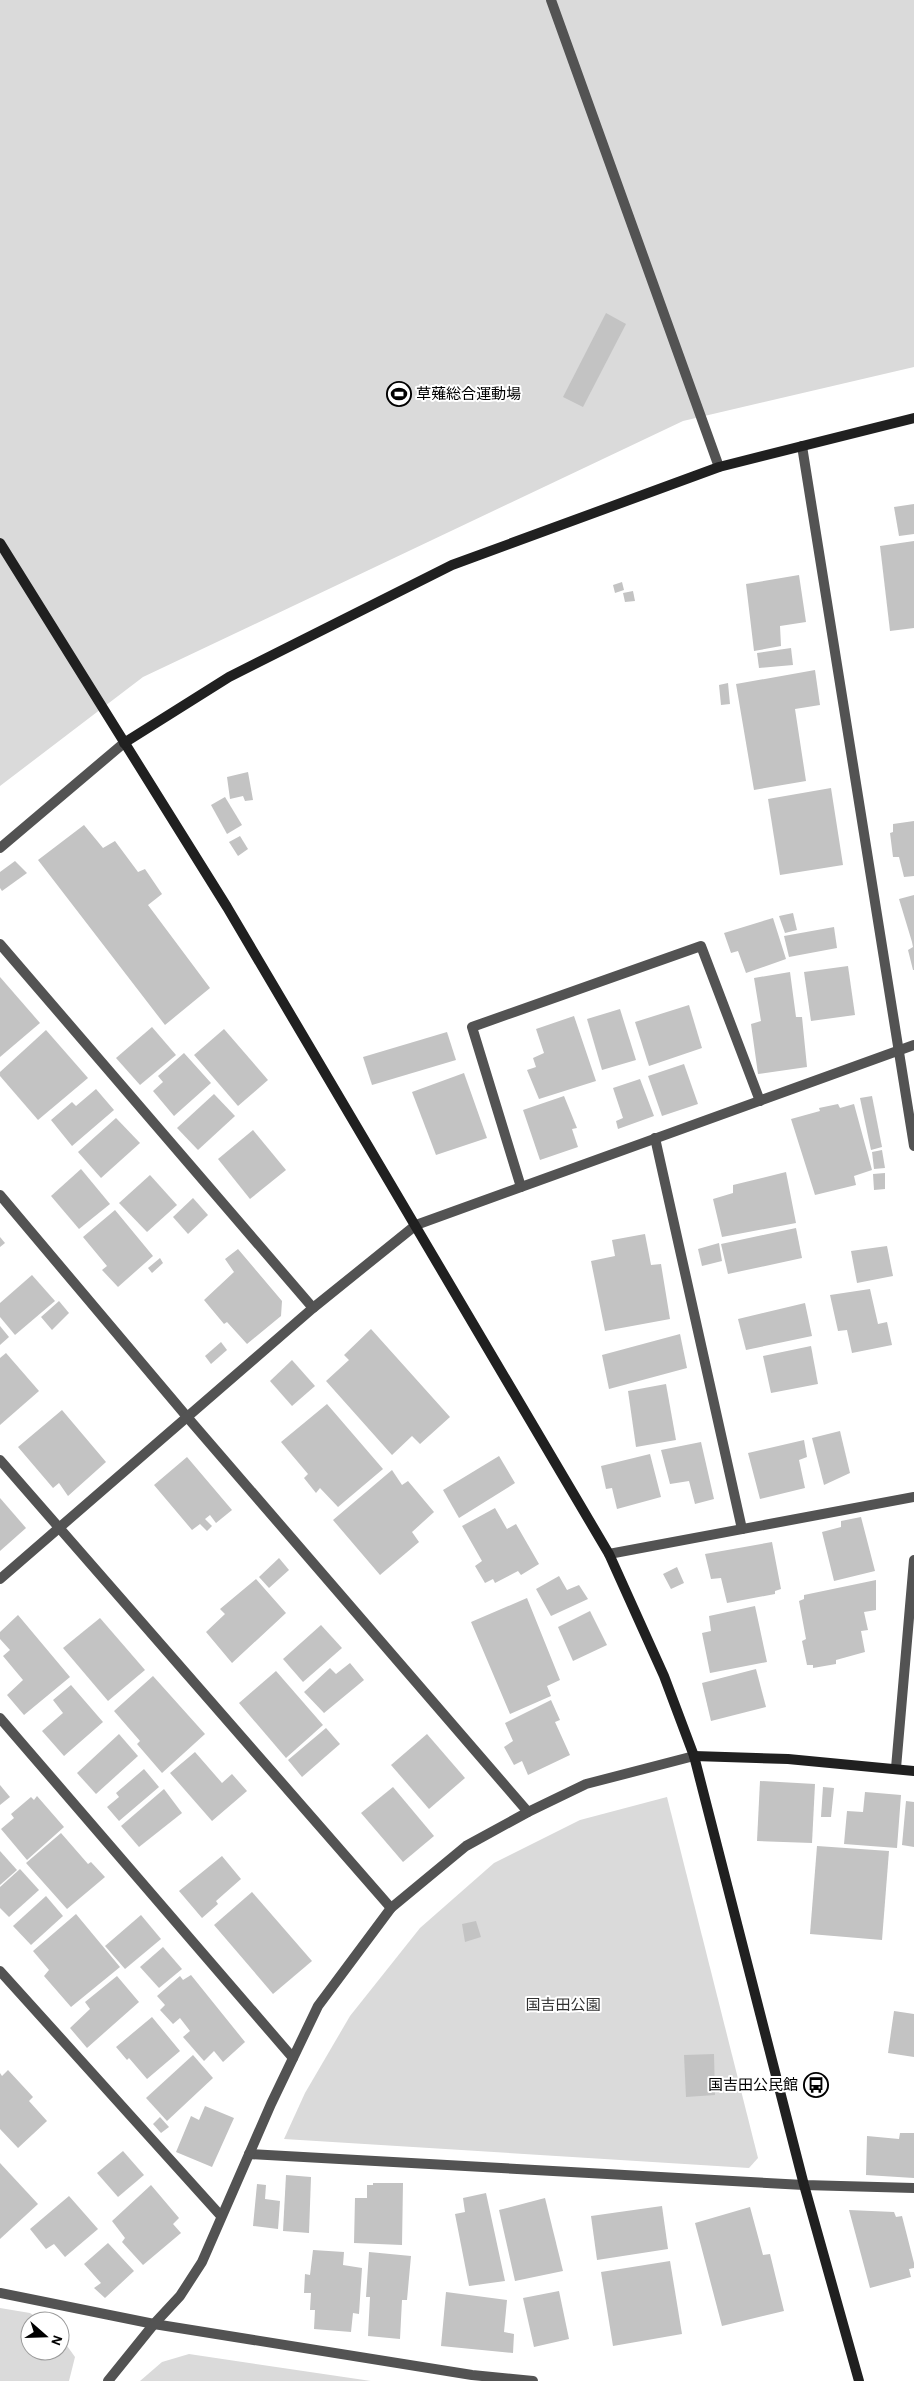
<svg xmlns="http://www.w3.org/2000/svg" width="914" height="2381" font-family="'Alegreya Sans','Noto Sans JP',sans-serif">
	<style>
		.green { fill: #dadada }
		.building { fill: #c3c3c3 }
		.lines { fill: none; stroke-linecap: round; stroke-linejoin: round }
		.street { stroke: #535353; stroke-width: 10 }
		.secondary { stroke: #202020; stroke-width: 10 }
		.labels { text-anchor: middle; stroke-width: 4; stroke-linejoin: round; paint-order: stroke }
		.poi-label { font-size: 15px; fill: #000; stroke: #fff; text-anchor: start }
		.park-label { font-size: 15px; fill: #313131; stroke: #fff }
	</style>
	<rect width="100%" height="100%" fill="#fff"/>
	<g class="green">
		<path d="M0,0H914V367L683,421L143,677L0,786Z"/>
		<path d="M667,1797L758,2158L749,2168L284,2139L305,2093L350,2016L420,1928L494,1863L580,1820Z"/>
		<path d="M0,2308L30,2313L42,2321H30V2351H60V2336L75,2357L69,2381H0Z"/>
		<path d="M189,2354L371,2381H140L162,2362Z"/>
	</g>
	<g class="building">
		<path d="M606,313L626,324L583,407L563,397Z"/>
		<path d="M914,504V534L899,536L894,507Z"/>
		<path d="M914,541V628L890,631L880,546Z"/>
		<path d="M799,575L806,622L780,626L781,646L754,651L746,584Z"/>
		<path d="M622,582L624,590L615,593L613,585Z"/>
		<path d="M633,591L635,601L625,602L623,593Z"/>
		<path d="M791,648L793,665L759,668L757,653Z"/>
		<path d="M815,670L820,705L795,709L806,781L754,790L736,684Z"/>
		<path d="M728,683L730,704L721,705L719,685Z"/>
		<path d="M248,772L253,800L245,801L243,796L230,799L227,777Z"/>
		<path d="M831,788L843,865L780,875L768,799Z"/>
		<path d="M225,797L242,825L227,834L211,805Z"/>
		<path d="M914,821V876L904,877L899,857H893L890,833L893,832V824Z"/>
		<path d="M84,825L103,848L115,841L138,872L145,869L162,894L148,905L210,988L165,1025L38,860Z"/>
		<path d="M240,836L248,849L238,856L229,842Z"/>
		<path d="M15,861L27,873L2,891L0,888V872Z"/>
		<path d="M914,895V970H913L908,950L913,947L912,942L899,899Z"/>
		<path d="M793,913L797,930L785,933L779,916Z"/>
		<path d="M773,918L786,959L746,973L738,951L731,953L724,933Z"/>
		<path d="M834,927L837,948L789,957L784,936Z"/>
		<path d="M848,966L855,1015L811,1021L804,972Z"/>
		<path d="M790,972L796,1017H802L807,1067L758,1074L751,1024L761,1021L754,978Z"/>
		<path d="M0,977L40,1023L0,1057Z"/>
		<path d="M689,1005L702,1048L649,1066L635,1022Z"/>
		<path d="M620,1009L636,1060L602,1070L587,1019Z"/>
		<path d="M574,1016L596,1081L539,1099L527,1070L536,1067L533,1058L544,1053L536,1029Z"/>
		<path d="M152,1027L176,1055L140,1085L116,1058Z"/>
		<path d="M224,1029L268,1080L238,1106L194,1055Z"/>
		<path d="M46,1030L88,1078L38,1120L0,1076V1072Z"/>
		<path d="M447,1032L456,1060L372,1085L363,1057Z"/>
		<path d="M184,1053L211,1083L174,1116L153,1091L163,1082L158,1076Z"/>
		<path d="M684,1064L698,1104L662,1116L648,1076Z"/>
		<path d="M464,1073L487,1138L436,1155L412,1092Z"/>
		<path d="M640,1079L654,1116L618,1129L616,1121L623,1118L613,1088Z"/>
		<path d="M96,1089L114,1110L72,1146L51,1120L72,1102L76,1106Z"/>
		<path d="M214,1094L235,1116L198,1150L177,1128Z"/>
		<path d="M564,1096L577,1128L572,1129L578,1147L540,1160L523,1110Z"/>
		<path d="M872,1096L882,1147L871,1150L860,1098Z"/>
		<path d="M838,1104L840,1108L854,1104L872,1170L854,1176L856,1185L815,1195L791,1119L820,1111L819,1108Z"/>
		<path d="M116,1118L140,1143L101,1178L78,1152Z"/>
		<path d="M253,1130L286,1170L250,1199L218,1159Z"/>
		<path d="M882,1150L885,1168L874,1169L872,1152Z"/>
		<path d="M81,1169L110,1204L79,1229L51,1196Z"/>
		<path d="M786,1172L796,1223L722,1237L713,1199L733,1193V1185Z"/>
		<path d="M885,1173V1189L874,1190L873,1174Z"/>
		<path d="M150,1175L177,1205L147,1232L119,1203Z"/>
		<path d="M193,1198L208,1215L188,1234L173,1217Z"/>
		<path d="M115,1210L153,1256L118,1287L102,1270L107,1266L83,1237Z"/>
		<path d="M796,1228L802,1258L728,1274L721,1244Z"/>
		<path d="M645,1234L651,1265L661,1264L670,1319L605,1331L591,1261L615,1256L612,1240Z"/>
		<path d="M0,1237L5,1243L0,1247Z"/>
		<path d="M719,1243L722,1261L702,1266L698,1249Z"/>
		<path d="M887,1246L893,1276L857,1283L851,1251Z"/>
		<path d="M238,1249L282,1301L281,1316L247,1344L227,1322L224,1324L204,1300L234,1272L225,1259Z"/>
		<path d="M160,1258L163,1263L152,1273L148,1268Z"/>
		<path d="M32,1275L55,1301L15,1335L0,1317V1303Z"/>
		<path d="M870,1289L878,1324L887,1322L892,1345L852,1353L847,1330L838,1331L830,1295Z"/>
		<path d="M59,1301L69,1313L52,1330L41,1317Z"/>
		<path d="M805,1303L812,1336L746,1350L738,1319Z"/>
		<path d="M0,1326L9,1337L0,1345Z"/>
		<path d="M371,1329L450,1417L420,1444L412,1436L392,1455L326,1381L349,1360L344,1355Z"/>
		<path d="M680,1334L687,1368L609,1389L602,1355Z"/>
		<path d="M221,1342L227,1350L211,1364L205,1356Z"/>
		<path d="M811,1346L818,1384L771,1393L763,1356Z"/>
		<path d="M6,1353L39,1391L0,1425V1358Z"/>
		<path d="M292,1360L315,1386L292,1406L270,1381Z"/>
		<path d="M666,1384L676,1440L636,1447L628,1391Z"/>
		<path d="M327,1404L383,1469L338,1507L320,1488L316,1493L304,1478L308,1474L281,1442Z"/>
		<path d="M62,1410L106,1462L68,1496L59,1483L53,1488L18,1447Z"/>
		<path d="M840,1431L850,1473L824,1485L812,1438Z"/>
		<path d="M804,1440L807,1457L799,1460L805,1488L760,1499L748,1453Z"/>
		<path d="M701,1442L714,1499L695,1504L689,1481L670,1484L661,1450Z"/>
		<path d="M650,1454L661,1497L617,1509L612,1488L606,1489L601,1466Z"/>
		<path d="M499,1456L515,1483L459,1518L443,1490Z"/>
		<path d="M187,1457L232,1510L216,1523L210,1515L205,1519L212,1526L207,1531L200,1524L192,1530L154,1485Z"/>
		<path d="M392,1470L402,1485L408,1481L434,1512L412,1532L419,1542L380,1575L333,1520Z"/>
		<path d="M0,1498L26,1528L0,1551Z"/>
		<path d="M495,1508L507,1529L516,1524L539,1564L521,1575L518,1571L495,1583L493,1579L485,1583L475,1566L482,1561L462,1526Z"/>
		<path d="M861,1517L875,1571L834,1581L822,1532L841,1527V1521Z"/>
		<path d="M772,1542L781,1589L775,1591V1594L727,1603L721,1578L711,1579L705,1554Z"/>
		<path d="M279,1558L289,1570L269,1588L259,1577Z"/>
		<path d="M677,1567L684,1583L671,1589L663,1574Z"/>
		<path d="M559,1576L567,1590L579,1585L588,1599L551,1616L536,1589Z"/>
		<path d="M256,1579L286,1613L232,1663L206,1632L225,1614L220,1609Z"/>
		<path d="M876,1580V1610L864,1612L868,1630L861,1631L865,1652L836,1660V1664L813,1668V1665H807L802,1641L806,1639L799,1601L804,1599V1595Z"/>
		<path d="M527,1598L560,1680L547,1686L551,1696L510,1714L471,1622Z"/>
		<path d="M755,1606L767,1662L710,1673L702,1633L711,1631L709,1616Z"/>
		<path d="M590,1611L607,1645L573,1661L558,1627Z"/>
		<path d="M18,1615L70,1677L24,1715L7,1695L23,1680L3,1656L10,1650L0,1639V1632Z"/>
		<path d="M100,1618L145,1670L108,1701L63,1648Z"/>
		<path d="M321,1625L342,1648L303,1682L283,1659Z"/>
		<path d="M350,1663L364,1680L324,1713L304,1692L330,1668L336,1674Z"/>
		<path d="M756,1669L766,1707L711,1721L702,1683Z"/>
		<path d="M276,1671L323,1725L286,1758L239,1703Z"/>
		<path d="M153,1676L205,1734L162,1773L137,1744L140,1741L114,1711Z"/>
		<path d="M71,1685L103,1722L64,1756L42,1731L63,1713L53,1700Z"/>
		<path d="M551,1700L560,1720L555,1722L570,1755L528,1775L522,1761L514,1765L504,1747L513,1741L505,1723Z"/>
		<path d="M326,1728L340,1744L302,1777L288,1760Z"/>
		<path d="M119,1734L138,1756L96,1794L77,1773Z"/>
		<path d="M427,1734L465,1778L429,1809L391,1765Z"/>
		<path d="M195,1752L222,1783L232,1774L247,1791L212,1821L170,1773Z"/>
		<path d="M144,1769L159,1787L119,1821L107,1807L119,1797L116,1793Z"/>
		<path d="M760,1781L815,1784L812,1843L757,1841Z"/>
		<path d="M0,1785L10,1797L0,1805Z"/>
		<path d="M393,1787L434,1836L403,1862L361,1813Z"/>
		<path d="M823,1787L834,1788L831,1817H821Z"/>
		<path d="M164,1789L182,1813L139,1847L121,1826Z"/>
		<path d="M865,1792L901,1795L897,1848L844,1844L847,1811L863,1812Z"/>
		<path d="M37,1796L64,1827L27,1860L1,1829L14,1818L11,1814L31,1797L34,1800Z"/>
		<path d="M906,1801L914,1802V1847L902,1845Z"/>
		<path d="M61,1833L88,1864L91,1862L105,1877L67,1909L26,1863Z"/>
		<path d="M817,1846L889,1851L882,1940L810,1934Z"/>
		<path d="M0,1851L17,1870L0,1885Z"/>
		<path d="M222,1856L241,1879L216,1901L218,1904L202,1918L179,1891Z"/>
		<path d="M20,1869L39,1890L9,1917L0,1908V1887Z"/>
		<path d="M252,1892L312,1961L273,1994L214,1925Z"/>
		<path d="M46,1896L63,1916L31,1945L13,1926Z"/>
		<path d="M76,1914L120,1967L71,2007L44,1976L49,1970L33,1951Z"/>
		<path d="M141,1915L161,1939L125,1969L105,1946Z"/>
		<path d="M476,1921L481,1937L465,1942L462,1924Z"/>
		<path d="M163,1947L182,1969L159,1988L140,1967Z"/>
		<path d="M191,1975L245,2042L223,2062L214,2051L204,2061L183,2037L190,2031L180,2018L173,2024L160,2010L165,2005L157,1996L180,1976L183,1980Z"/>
		<path d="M117,1976L139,2002L87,2048L70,2028L90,2009L85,2002Z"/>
		<path d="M894,2011L914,2014V2057L888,2053Z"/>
		<path d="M152,2017L180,2051L147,2079L129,2058L127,2060L116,2047Z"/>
		<path d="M714,2054L715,2095L686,2097L684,2055Z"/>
		<path d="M193,2055L213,2078L167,2121L146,2098Z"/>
		<path d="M8,2070L33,2097L29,2101L47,2121L18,2148L0,2129V2073L2,2076Z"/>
		<path d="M205,2106L234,2118L212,2167L176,2152L191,2116L199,2120Z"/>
		<path d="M160,2117L169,2127L161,2133L153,2124Z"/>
		<path d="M900,2133H914V2178L866,2175L867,2136L899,2139Z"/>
		<path d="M123,2151L144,2175L118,2197L97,2173Z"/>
		<path d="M0,2163L38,2204L0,2239Z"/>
		<path d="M286,2175L311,2177L309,2233L283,2231Z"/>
		<path d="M373,2183H403L402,2245L354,2243L355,2198H367V2185H373Z"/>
		<path d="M257,2184L266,2185L265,2199L280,2201L278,2229L253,2226Z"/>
		<path d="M151,2185L179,2218L173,2224L181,2233L143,2265L122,2242L125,2238L112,2221Z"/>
		<path d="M486,2193L505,2281L469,2286L455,2214L465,2212L463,2198Z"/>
		<path d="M69,2196L98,2229L65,2257L54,2244L46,2249L30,2229Z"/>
		<path d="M545,2198L563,2271L515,2281L499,2210Z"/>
		<path d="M662,2206L668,2249L597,2260L591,2216Z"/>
		<path d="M750,2207L763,2255L770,2254L784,2311L722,2326L695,2223Z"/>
		<path d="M849,2210L894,2212L896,2217L902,2216L914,2263V2268L909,2269L911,2277L870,2288Z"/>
		<path d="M108,2243L134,2271L105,2298L94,2288L101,2283L84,2264Z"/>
		<path d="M313,2250L344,2252L343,2265L362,2268L359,2314L353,2313L351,2332L314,2329L315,2310H310L311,2293H304L305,2274L310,2275Z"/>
		<path d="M369,2252L411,2256L407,2300H402L400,2339L368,2336L370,2297H366Z"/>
		<path d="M670,2261L682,2334L613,2346L601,2272Z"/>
		<path d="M559,2291L569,2339L534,2347L523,2298Z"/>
		<path d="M446,2292L507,2300L504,2332L514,2334L513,2353L441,2346Z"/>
	</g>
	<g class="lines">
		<g class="street">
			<path d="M551,0L719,467"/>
			<path d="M802,446L914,1146"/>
			<path d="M0,848L124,743"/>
			<path d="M0,944L313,1308"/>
			<path d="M655,1138L742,1529"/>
			<path d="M521,1187L472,1027L701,946L760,1101"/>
			<path d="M0,1195L188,1418L528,1812"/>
			<path d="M0,1460L391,1908"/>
			<path d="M609,1554L914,1497"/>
			<path d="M0,1579L313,1308L416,1225L914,1045"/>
			<path d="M0,1718L293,2058"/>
			<path d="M896,1768L914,1560"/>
			<path d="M0,1971L221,2216"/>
			<path d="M249,2154L804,2185L914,2188"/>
			<path d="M0,2293L154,2324L472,2375L533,2381"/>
			<path d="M108,2381L154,2324L180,2296L202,2262L271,2104L318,2006L391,1908L466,1846L528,1812L586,1784L694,1756"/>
		</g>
		<g class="secondary">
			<path d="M0,543L227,907L609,1554L664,1676L694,1756L804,2185L859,2381"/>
			<path d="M124,743L229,677L452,565L719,467L914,418"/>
			<path d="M694,1756L788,1759L914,1771"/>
		</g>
	</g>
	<defs>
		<symbol id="stadium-ring" viewBox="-11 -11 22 22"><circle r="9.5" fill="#fff" stroke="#000" stroke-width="1.5"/><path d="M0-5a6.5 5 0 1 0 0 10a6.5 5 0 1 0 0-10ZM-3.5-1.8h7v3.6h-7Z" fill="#000"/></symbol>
		<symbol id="bus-ring" viewBox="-11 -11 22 22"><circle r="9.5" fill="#fff" stroke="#000" stroke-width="1.5"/><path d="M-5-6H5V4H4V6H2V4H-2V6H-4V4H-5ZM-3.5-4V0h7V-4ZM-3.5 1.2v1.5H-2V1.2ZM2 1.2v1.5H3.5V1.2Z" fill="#000"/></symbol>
	</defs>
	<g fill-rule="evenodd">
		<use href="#stadium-ring" x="385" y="380" width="28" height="28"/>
		<use href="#bus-ring" x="802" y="2071" width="28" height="28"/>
	</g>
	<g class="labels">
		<g class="poi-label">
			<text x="416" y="399">草薙総合運動場</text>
			<text x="798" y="2090" text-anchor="end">国吉田公民館</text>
		</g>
		<g class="park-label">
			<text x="563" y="2010">国吉田公園</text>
		</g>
	</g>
	<g transform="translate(45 2336) rotate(110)"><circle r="24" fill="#ffffff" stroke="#999999"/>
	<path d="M0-4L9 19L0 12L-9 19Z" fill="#000000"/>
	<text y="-8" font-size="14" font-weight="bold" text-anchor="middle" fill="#000000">N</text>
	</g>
</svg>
